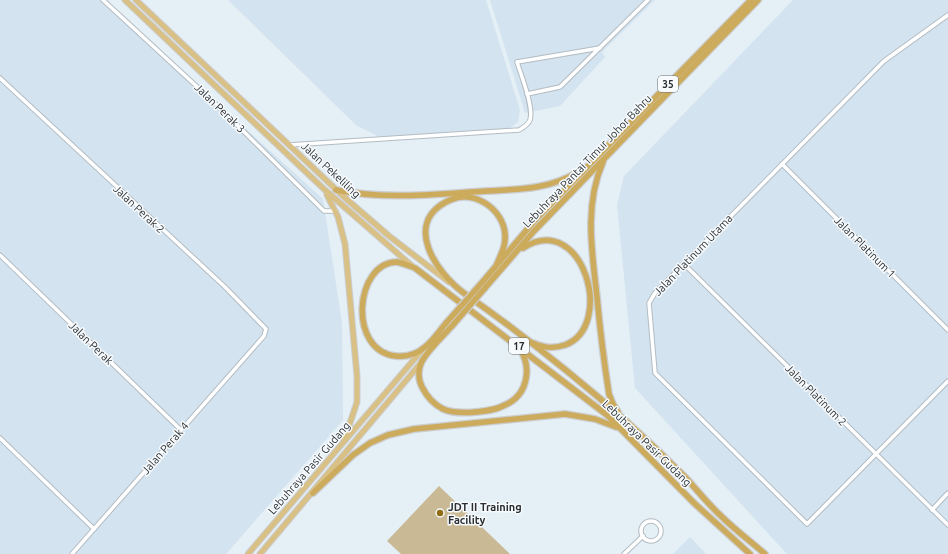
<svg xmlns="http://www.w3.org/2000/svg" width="948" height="554" font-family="Ubuntu,sans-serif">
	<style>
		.built { fill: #d3e3ef }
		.green { fill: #cab995 }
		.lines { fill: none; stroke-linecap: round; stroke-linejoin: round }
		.minor-casing { stroke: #b3bcc3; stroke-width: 5.5 }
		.primary-casing { stroke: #cccdce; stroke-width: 7 }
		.trunk-casing { stroke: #cccdce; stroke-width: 8 }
		.minor { stroke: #fff; stroke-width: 3.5 }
		.primary { stroke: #d9c085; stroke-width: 5 }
		.trunk { stroke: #ccab5c; stroke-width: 5.5 }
		.trunk-bridge-casing { stroke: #cccdce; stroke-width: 8; stroke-linecap: butt }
		.trunk-bridge { stroke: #ccab5c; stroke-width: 5.5 }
		.poi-dot { fill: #906d12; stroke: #f7fbfe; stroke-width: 1.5 }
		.labels { text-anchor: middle; stroke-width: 3; stroke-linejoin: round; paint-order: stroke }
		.shield { fill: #f7fbfe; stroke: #686c6e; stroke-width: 1 }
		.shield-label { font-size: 10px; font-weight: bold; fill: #2a2e31 }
		.street-label { font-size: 11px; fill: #2a2e31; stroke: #f7fbfe }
		.poi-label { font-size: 11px; font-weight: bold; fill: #2a2e31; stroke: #f7fbfe; text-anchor: start }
	</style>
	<rect width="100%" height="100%" fill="#e5eff6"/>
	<g class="built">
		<path d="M0,0H104L323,199L342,323L343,420L226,554H0Z"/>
		<path d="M228,0H486L520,110L518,122L510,128L380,137L357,126Z"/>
		<path d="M490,0H655L602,52L605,57L560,106L525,113Z"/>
		<path d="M793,0H948V554H787L635,388L617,205L624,176Z"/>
		<path d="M690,537L706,554H673Z"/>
	</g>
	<path class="green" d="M439,486L510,554H401L387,541Z"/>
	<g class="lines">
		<defs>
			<g id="minor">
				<path d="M103,0L218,106L324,211H336"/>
				<path d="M948,15L884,61L655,293L649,303L655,373L807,524L948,381"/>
				<path d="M0,78L225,287L266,329L264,336L72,554"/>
				<path d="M527,94L560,87L648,0"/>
				<path d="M289,145L519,130C524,127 528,125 530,120C534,107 521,75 517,62L600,48"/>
				<path d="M782,164L948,330"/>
				<path d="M0,255L181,430"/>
				<path d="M684,264L948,525"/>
				<path d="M0,438L94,529"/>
				<path d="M932,510L948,493"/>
				<circle cx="651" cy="531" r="10"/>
				<path d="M624,554L643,536"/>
			</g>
			<g id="primary">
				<path d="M125,0L325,190L412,266"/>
				<path d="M136,0L344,197L389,236L449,282"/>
				<path d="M327,195L338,217L345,244L357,376V402L344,441"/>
				<path d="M248,554L423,349"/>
				<path d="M260,554L420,364"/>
			</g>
			<g id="trunk">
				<path d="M603,162C584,205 592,252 597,297C600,329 604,362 609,394L613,404L618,412"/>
				<path d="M336,190C381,199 426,195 471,192C507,189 546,192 578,172"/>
				<path d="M523,248C583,210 616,326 565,345C553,349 544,348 533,343"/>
				<path d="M497,264C501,254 506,246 505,234C503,209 474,189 450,200C401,222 436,273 465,294C521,333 576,377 627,422C647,440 667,459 686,478C697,490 708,504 720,515C734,529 750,541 765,554"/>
				<path d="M479,286L537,218L751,0"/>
				<path d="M485,288L534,231L758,0"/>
				<path d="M447,322C440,330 433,341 425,347C417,354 406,357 396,356C347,351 355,262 397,262C403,263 409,266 415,268L607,415L694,503L750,554"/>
				<path d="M452,326C442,337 429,349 422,361C418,369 418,379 422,387C427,397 433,404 443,409C452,413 465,413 476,412C486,411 496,410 505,405C528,395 532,368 520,349"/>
				<path d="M313,493L353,455L370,443L388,435L414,429L565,414L595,419L616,427"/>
			</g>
		</defs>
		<use href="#minor" class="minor-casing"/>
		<use href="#primary" class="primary-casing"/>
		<use href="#trunk" class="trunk-casing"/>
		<use href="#minor" class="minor"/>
		<use href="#primary" class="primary"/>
		<use href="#trunk" class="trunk"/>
		<defs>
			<g id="trunk-bridge">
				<path d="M447,322L479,286"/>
				<path d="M452,326L485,288"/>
			</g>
		</defs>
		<use href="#trunk-bridge" class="trunk-bridge-casing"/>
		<use href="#trunk-bridge" class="trunk-bridge"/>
	</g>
	<circle class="poi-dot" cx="440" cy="513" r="4"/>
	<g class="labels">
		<g class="shield">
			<rect x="658" y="76" width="20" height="16" rx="3"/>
			<rect x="509" y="338" width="20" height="16" rx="3"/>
		</g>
		<g class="shield-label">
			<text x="668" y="88">35</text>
			<text x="519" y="350">17</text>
		</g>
		<g class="street-label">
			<text transform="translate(220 108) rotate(44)" y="4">Jalan Perak 3</text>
			<text transform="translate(587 161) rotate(-46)" y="4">Lebuhraya Pantai Timur Johor Bahru</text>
			<text transform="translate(331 170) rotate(43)" y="4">Jalan Pekeliling</text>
			<text transform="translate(139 209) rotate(43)" y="4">Jalan Perak 2</text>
			<text transform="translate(865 247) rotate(45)" y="4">Jalan Platinum 1</text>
			<text transform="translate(693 255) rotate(-46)" y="4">Jalan Platinum Utama</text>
			<text transform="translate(91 343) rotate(44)" y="4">Jalan Perak</text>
			<text transform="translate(816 395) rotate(45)" y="4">Jalan Platinum 2</text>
			<text transform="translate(647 443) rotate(44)" y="4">Lebuhraya Pasir Gudang</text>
			<text transform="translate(165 448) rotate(-49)" y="4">Jalan Perak 4</text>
			<text transform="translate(309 468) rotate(-49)" y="4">Lebuhraya Pasir Gudang</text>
		</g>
		<g class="poi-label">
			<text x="448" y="511">JDT II Training<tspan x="448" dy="13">Facility</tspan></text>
		</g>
	</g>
</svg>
